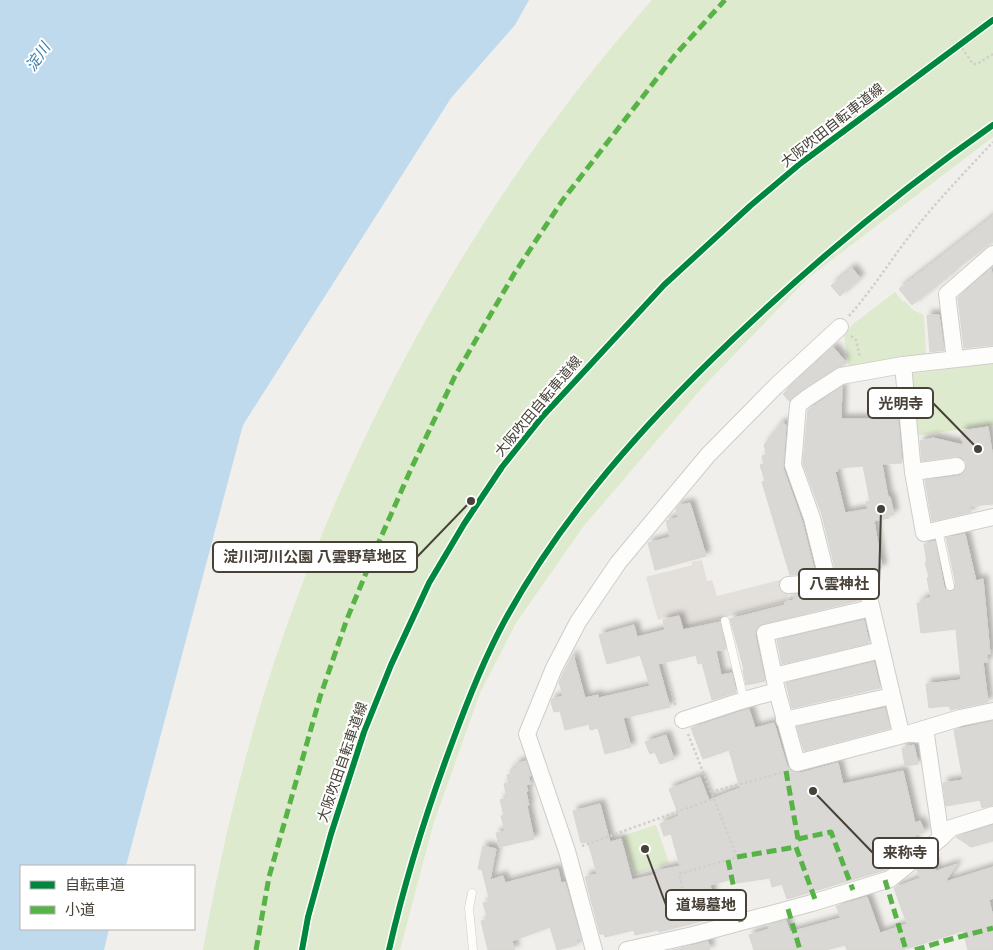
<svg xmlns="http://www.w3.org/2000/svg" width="993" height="950" font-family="'Roboto Condensed','Noto Sans JP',sans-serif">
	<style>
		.green { fill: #deeacd }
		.parking { fill: #e3e0dc }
		.water { fill: #bfdaec }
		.building { fill: #dad8d4; stroke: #d9d6d1; fill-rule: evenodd; filter: url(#shadow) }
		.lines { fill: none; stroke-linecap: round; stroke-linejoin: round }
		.lane-casing { stroke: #cfcdc9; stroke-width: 9 }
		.street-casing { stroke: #cfcdc9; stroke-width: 18 }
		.path { stroke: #d1cfca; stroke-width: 2.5; stroke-dasharray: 2.5 2.5; stroke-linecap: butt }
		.lane { stroke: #fdfdfc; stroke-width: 8 }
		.street { stroke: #fdfdfc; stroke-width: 16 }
		.quiet { stroke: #57b346; stroke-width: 5; stroke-dasharray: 10 5; stroke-linecap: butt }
		.cycleway-casing { stroke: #fff; stroke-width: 9 }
		.cycleway { stroke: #00873e; stroke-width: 6 }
		.labels { text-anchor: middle; stroke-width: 4; stroke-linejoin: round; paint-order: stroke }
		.street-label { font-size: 14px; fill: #474138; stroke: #fff }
		.water-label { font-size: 15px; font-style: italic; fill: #377bad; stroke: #fff }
		.leader { fill: none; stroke: #474138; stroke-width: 2 }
		.callout-dot { fill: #474138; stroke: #fff; stroke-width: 2 }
		.callout { fill: #fff; stroke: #474138; stroke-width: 2 }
		.callout-label { font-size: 15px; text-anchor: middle; font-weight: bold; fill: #474138 }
	</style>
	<defs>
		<filter id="shadow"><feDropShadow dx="4.5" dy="-4.5" stdDeviation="2.5" flood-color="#0004"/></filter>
	</defs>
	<rect width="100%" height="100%" fill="#f1efeb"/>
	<g class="green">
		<path d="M652,0H993V137L808,278L701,389L583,527L516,623L480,693L433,825L400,950H203C220,857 241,765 270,675C350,430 481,193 652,0Z"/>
		<path d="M895,292L903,302L905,301L913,310L924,315L926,355L849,367L844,336L853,324Z"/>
		<path d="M993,363V425L913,436L910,374Z"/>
		<path d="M656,825L669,863L635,874L622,836Z"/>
	</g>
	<path class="parking" d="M702,560L707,581L712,580L717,596L784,579L788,595L786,601L684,628L680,614L658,620L646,577L692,565V562Z"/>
	<path class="water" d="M0,0H529L515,25L451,98L243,425L126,866H21V929H109L104,950H0Z"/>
	<g class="building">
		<path d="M993,216V241L950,273L953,272L912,305L899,289Z"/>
		<path d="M852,268L860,278L840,296L831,286Z"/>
		<path d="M991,269L993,278V345L964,348L958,298Z"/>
		<path d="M927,315H939L944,350L930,352Z"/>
		<path d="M833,347L845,361L841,364L843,366L836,368L802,390L789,401L783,394Z"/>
		<path d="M842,387L841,419H898L902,463L882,464L888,497H890L894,514L888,515L889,518L874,521L882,568L868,571L836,572L822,515L803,464L808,410ZM863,466L870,501L866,502L868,509L845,513L835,472L838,471V468Z"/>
		<path d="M782,422L786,425L783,468L802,521L815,573L790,575L762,482L765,481L760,465L764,464L762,456L767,454L764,445Z"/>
		<path d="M988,427L993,458V504L970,506L971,512L932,521L925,480L959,476L966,470L967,464L965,460L956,456L922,461L920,441L933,438L963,445L961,431Z"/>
		<path d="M690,503L706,556L655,570L648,543L670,537L666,521L678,517L676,509L678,506Z"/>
		<path d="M965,534L976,581L983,579L990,654L987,655L988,662H983L988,702L950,710V707L946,706L929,708L926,684L961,680L956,629L921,633L917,603H923L922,599L931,598L927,578L929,577L925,563L927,562L924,544L935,541L944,587L948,591H952L955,588L956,585L946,538Z"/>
		<path d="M857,591L860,600L759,625L756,630L755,635L765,681L746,685L743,670L744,669L730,619L785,605V602L794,600L793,595Z"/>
		<path d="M679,616L683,630L720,622L726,649L716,651L721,675L732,673L736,692L712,700L702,663L698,664L696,655L658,664L670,707L623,718L631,747L605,754L598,728L590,730L589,724L565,730L560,711L554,712L551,702L552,699L563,696L559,682L573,654L585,698L598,695L599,698L650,686L640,655L607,664L599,635L634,625L637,637L665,630L663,620Z"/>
		<path d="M864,620L869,643L782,664L777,640Z"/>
		<path d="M874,662L880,688L792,708L786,683Z"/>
		<path d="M885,708L890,728L804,751L797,727Z"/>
		<path d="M749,709L755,728L774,723L787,766L794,772L800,773L838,763L843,784L903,771L915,823L920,821L925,832L912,837L916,845L881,860L885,870L787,899L782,884L772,887L770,878L736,883V878L710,885L716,913L708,915L710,919L659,932L658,930L635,935L634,930L605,937L604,934H600L585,877L597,874L588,842L581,843L573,811L600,804L610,842L621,839L632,880L657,874L656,871L680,866L671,834L664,836L660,824L679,816L669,789L700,777L709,800L740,788L729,750L703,759L691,728Z"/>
		<path d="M993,721V805L982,808L980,800L946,806L943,783L963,780L954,730Z"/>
		<path d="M666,735L674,759L660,764L655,752L650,754L645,742Z"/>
		<path d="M914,745L918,764L905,766L902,748Z"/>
		<path d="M526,761L531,776H528L531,784L526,785L528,791L526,792L529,805L527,806L534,839L499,847L496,833L505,831L501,816L504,815L500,800L507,798L504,784L509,783L507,775L511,774L510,770L516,768L515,764Z"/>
		<path d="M993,825V841L971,847L956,837Z"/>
		<path d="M483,846L496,849L490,880L503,876L505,883L558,869L561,883L565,882L581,939L575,940L577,945L557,950L550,927L512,941L515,950H488L481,921L488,920L483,903L490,902L482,870L478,869Z"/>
		<path d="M932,860L936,871L957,864L945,882L993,867V898L989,900L993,917V950H968L963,931L902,950H847L845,945L826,950H754L749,935L769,929L768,925L786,920L790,932L841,918L836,906L867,897L880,933L907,924L894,888L920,878L917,870L927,862Z"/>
		<path d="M708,941L710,950H672L696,945Z"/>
	</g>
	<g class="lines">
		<defs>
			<g id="lane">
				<path d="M938,530L950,586"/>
				<path d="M725,621L744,700"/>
				<path d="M472,893L469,908L473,950"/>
			</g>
			<g id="street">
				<path d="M955,359L947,294L993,254"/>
				<path d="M903,365L913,472L924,533L993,517"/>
				<path d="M913,472L957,466"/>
				<path d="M828,582L812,518L793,465L798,405L807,398L841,376L903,365L993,355"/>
				<path d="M788,585L865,580L901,733L926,735L941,838"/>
				<path d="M871,608L765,633L777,691L797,763L907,734L960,718L993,711"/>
				<path d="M774,676L881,650"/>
				<path d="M683,720L744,700L777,691"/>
				<path d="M784,720L892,696"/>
				<path d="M594,950L567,851L527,734L554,668L578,622L618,563L708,455L776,386L840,327"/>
				<path d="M627,950L693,935L812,903L890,879L941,838L951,828L993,815"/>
			</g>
		</defs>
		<use href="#lane" class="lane-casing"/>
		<use href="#street" class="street-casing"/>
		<g class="path">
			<path d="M959,44L973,64H977L993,54"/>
			<path d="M849,316C872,290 890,261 911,234C936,202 965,172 993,142"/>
			<path d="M851,336L856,340L860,357"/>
			<path d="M664,664L676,707"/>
			<path d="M688,734L737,857L679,874L689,919"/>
			<path d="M711,792L784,772"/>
			<path d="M582,846L713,799"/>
			<path d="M389,950C405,880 427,810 452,743C467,702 483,661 504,622C562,515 645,423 732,340C814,262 900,190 993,125"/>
		</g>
		<use href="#lane" class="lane"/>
		<use href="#street" class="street"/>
		<g class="quiet">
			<path d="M786,771L798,839L797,843"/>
			<path d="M798,839L831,832L853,890"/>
			<path d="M737,857L796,847L816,902"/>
			<path d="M728,860L741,922"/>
			<path d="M885,880L906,950"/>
			<path d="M788,909L800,950"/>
			<path d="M256,950L269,877L320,697L347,619L378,544L411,469L455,376L514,274L562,201L675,55L725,0"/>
			<path d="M915,950L944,941L993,928"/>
		</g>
		<defs>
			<g id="cycleway">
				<path d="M302,950L308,917L331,834L364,732L391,665L429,583L464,524L502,467L542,417L664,285L750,206L801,163L993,20"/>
				<path d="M389,950C405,880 427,810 452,743C467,702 483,661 504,622C562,515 645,423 732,340C814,262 900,190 993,125"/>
			</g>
		</defs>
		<use href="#cycleway" class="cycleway-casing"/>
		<use href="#cycleway" class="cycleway"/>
	</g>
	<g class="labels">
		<g class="street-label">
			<text transform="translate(832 125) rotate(-38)" y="5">大阪吹田自転車道線</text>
			<text transform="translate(538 406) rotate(-50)" y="5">大阪吹田自転車道線</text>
			<text transform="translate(342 762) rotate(-71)" y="5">大阪吹田自転車道線</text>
		</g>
		<g class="water-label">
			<text transform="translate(38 57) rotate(-56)" y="5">淀川</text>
		</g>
	</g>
	<path class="leader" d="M978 449L933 403M471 501L417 557M881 509L879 584M813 791L873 853M645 849L666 905"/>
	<g class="callout-dot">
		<circle cx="978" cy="449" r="5"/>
		<circle cx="471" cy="501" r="5"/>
		<circle cx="881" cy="509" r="5"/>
		<circle cx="813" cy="791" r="5"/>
		<circle cx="645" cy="849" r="5"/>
	</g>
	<g class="callout">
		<rect x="868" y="388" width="65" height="30" rx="5"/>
		<rect x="213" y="542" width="204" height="30" rx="5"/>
		<rect x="799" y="569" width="80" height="30" rx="5"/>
		<rect x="873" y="838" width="65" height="30" rx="5"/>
		<rect x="666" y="890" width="80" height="30" rx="5"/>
	</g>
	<g class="callout-label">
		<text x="901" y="409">光明寺</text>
		<text x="315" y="562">淀川河川公園 八雲野草地区</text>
		<text x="839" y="589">八雲神社</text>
		<text x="905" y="858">来称寺</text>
		<text x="706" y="910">道場墓地</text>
	</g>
	<rect x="20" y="865" width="175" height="65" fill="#ffffff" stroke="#b5b3af"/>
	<rect x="30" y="881" width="25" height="8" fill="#00873e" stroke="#b5b3af"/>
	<text x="65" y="890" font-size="15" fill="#474138">自転車道</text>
	<rect x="30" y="906" width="25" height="8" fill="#57b346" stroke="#b5b3af"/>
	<text x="65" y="915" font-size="15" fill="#474138">小道</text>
</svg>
